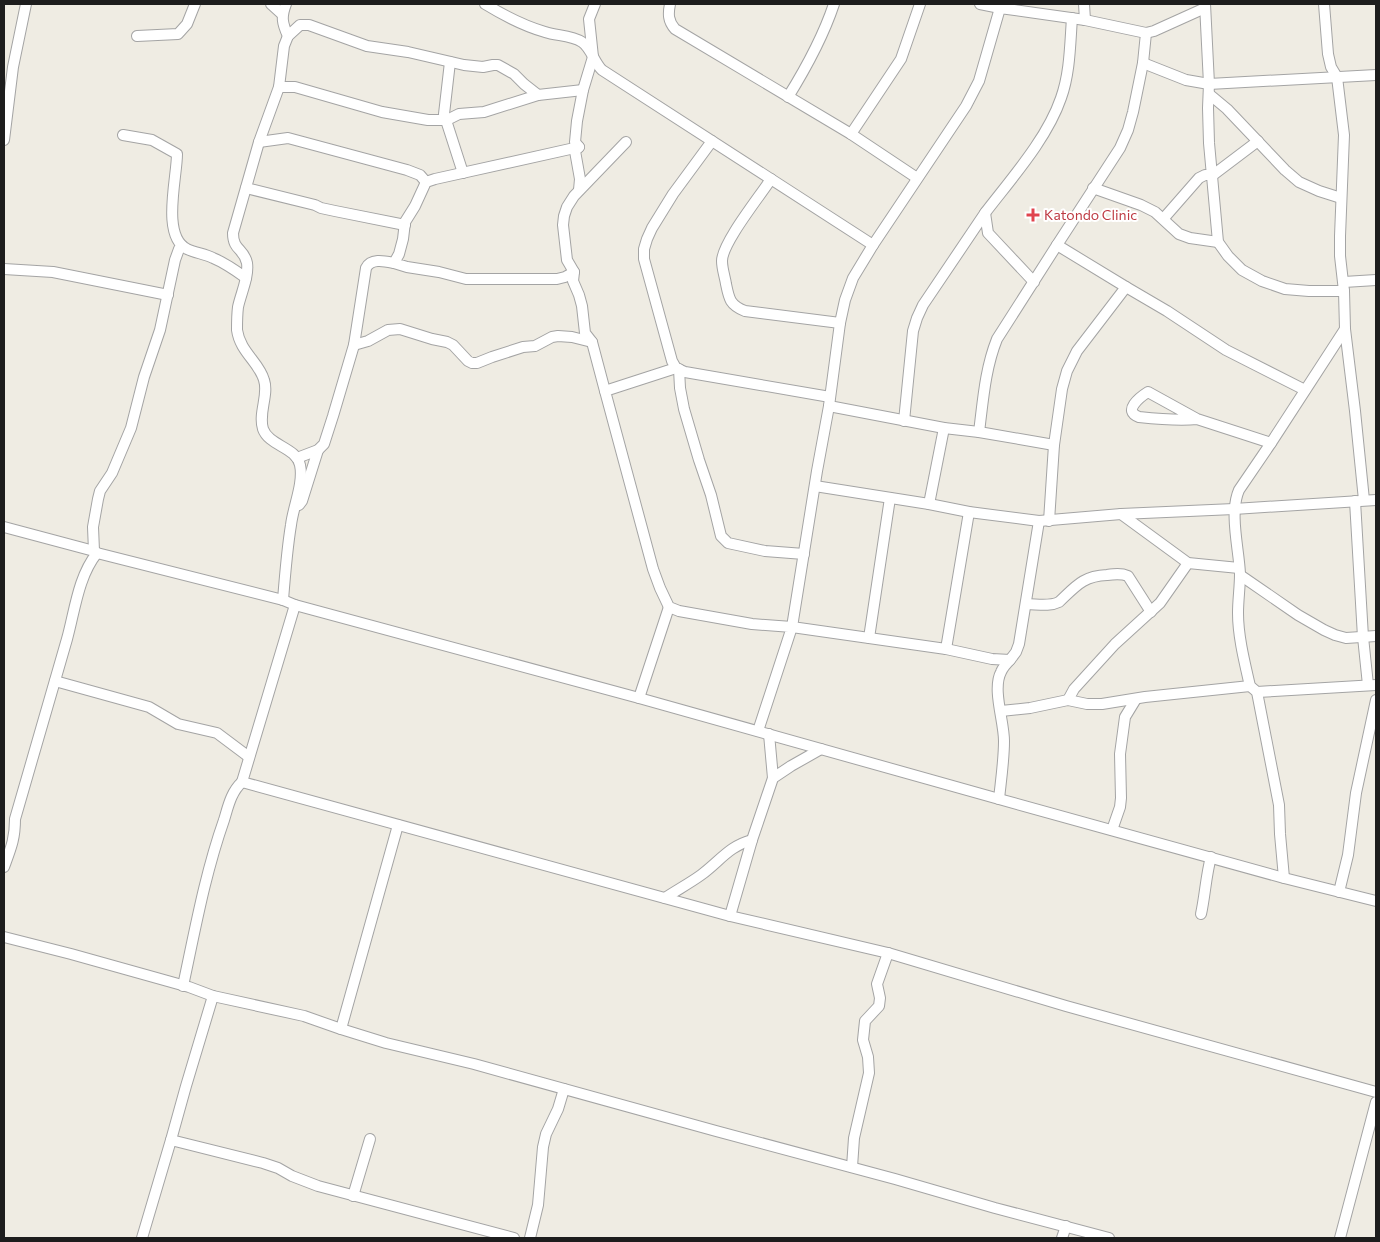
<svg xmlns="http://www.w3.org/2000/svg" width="1380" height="1242" font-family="Commissioner,sans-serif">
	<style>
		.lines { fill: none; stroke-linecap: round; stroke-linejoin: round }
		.minor-casing { stroke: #a4a4a4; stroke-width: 12 }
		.minor { stroke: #fff; stroke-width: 10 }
		.health-dot { fill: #e0444e; stroke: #fff; stroke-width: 2 }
		.labels { text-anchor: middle; stroke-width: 4; stroke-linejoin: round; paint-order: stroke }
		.health-label { font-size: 14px; fill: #be3a42; stroke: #fff; text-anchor: start }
	</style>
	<rect width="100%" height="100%" fill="#efece3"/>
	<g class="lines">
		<defs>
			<g id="minor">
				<path d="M271,4L282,14"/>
				<path d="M286,4C281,17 282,23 288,36"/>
				<path d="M485,4C503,15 524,26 545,32C557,36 571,35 582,42C591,48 594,62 602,70L873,245"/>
				<path d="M670,4C668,14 668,21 675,29L851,134L917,178"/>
				<path d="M980,4L1000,8"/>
				<path d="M1084,4L1085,20"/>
				<path d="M1205,4L1209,84L1208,108L1209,143L1218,242L1228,256L1242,270L1262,281L1285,289L1309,291H1344"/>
				<path d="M1324,4L1328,54L1331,67L1337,77L1344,135L1340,236V256L1344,291L1345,329L1355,411L1364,500"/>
				<path d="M1146,33L1154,31L1205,8"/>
				<path d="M137,36L178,34L187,24L195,4"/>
				<path d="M450,62L444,114L463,173"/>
				<path d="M1143,63L1186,80L1209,84L1376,75"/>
				<path d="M279,87H295L382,112L428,120H447L459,114L484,112L538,95L583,90"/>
				<path d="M1209,94L1227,109L1285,170L1299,182L1319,191L1341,198"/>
				<path d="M788,97C806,68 823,37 834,4"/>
				<path d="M851,134L901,59L920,4"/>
				<path d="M123,135L152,140L177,154C177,178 161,236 187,249C196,253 205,254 213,258C225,263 235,270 246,278"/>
				<path d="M4,140L13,67L26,4"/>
				<path d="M712,141L673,194L652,228L647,239L644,249V259L672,361L676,368L685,372L830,397"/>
				<path d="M259,142L288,138L407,170L420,175L426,182"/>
				<path d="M771,179C760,196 722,243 722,261C722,269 725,277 726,284C729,299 730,305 745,311L840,323"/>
				<path d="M246,188L315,205L321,208L335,211L405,225"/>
				<path d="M1093,188L1141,205L1155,212L1179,234L1190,238L1218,242"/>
				<path d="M579,190L580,179L575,151L579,147L575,142L577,121L583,90L593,57L589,19L595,4"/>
				<path d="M985,213C1011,179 1047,139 1061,98C1070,73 1070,45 1072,18"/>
				<path d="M1164,218L1199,178L1205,175H1213L1258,141"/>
				<path d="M4,269L53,272L168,295"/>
				<path d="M574,272L565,277L557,279H466L439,272L407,267L394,263L399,254L403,239L405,222L415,206L426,182L435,179L579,147"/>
				<path d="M1344,282L1376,280"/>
				<path d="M1126,287L1167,311L1226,350L1305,390"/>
				<path d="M354,345L368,341L388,330L400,329L432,339L447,342L453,345L468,361L472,363H477L492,357L523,347L535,346L552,337L558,336L572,337L592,342"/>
				<path d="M676,368L605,391L653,569L660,588L669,607L679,611L752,624L792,627L758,731"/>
				<path d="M679,369L680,388L684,409L699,460L711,495L721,536L728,543L765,551L804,554"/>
				<path d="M605,391L592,342L585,333L582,306L579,295L573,281L574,272L567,260L563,225L564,216L567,207L574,196L626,142"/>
				<path d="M829,406L944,428L979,432L1054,445"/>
				<path d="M1197,419C1177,421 1158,419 1139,417C1122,411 1140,397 1148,392L1197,419L1271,443"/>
				<path d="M904,421L913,331L917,318L923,305L985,213L988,233L1034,282"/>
				<path d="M979,432C983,401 985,369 997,339L1057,245"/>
				<path d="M297,458L318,450L324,444L333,416L354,345L366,268C371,258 384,261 394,263"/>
				<path d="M815,486L929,504L969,512L1039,521L1121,514L1234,509L1376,500"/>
				<path d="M1355,501L1363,637L1368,685"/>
				<path d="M929,504L944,428"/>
				<path d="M299,505L302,501L318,450"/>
				<path d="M1121,514L1188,563L1239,568"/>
				<path d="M1039,521L1019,644L1016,652L1010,660L992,659L946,649L792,627L817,471L829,406L840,323L845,300L853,278L873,245L966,106L979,81L1000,8L1085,20L1146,33L1143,63L1133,112L1128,130L1120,148L1057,245L1126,287L1077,351L1067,371L1062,389L1054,445L1049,521"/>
				<path d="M4,527L94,551L97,553L283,600L295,605L639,698L999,799L1284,878L1376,901"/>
				<path d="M94,551L93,527L98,499L100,491L112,473L131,428L144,377L160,330L175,260L179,249L182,246"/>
				<path d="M1240,575L1298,615L1324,630L1335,635L1346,638L1376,636"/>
				<path d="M283,600C285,575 287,549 291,525C293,507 304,483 300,465C296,447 269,446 263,429C258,413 269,395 264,380C259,362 240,352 237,330C237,323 237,315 238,307C241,293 249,277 247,263C244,248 233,251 233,233L259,142L279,87L284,46L288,36L300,25H309L367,46L408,52L464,65L483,67L493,65H498L514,74L524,84L538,95"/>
				<path d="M1026,604C1037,604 1049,607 1059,602C1076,586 1083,576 1107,575C1114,574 1121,573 1128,576L1151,612"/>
				<path d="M295,605L242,782L730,916L888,953L1066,1006L1376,1092"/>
				<path d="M869,638L890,498"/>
				<path d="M946,649L969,512"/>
				<path d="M55,681L149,707L178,724L217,733L249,757"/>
				<path d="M1257,692L1376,685"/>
				<path d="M639,698L669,607"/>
				<path d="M1068,700L1074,689L1115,644L1160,603L1188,563"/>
				<path d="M1001,711L1030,708L1068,700L1087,704H1102L1145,697L1250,686"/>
				<path d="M769,734L773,778"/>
				<path d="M999,799C1001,780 1004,760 1004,741C1004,721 992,689 1001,672C1003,667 1007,663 1010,660"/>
				<path d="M1112,830L1120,807L1121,798L1120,754L1125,717L1136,699"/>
				<path d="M4,867C11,848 15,839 15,819C32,759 50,699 67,639C75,610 78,577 97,553"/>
				<path d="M1284,878L1280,834L1279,805L1257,692L1250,686C1245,664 1238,637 1238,613C1238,600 1240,587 1240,574C1239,549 1229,513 1239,490L1271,443L1345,329"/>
				<path d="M1339,892L1348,855L1356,793L1376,700"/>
				<path d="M665,898C677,890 690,883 701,875C720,861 729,846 752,840"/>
				<path d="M1201,914C1205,896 1206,875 1211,857"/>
				<path d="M730,916L752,840L773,778L791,766L821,749"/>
				<path d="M4,937L71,954L189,987L213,996L304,1016L341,1029L386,1043L474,1064L716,1131L895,1179L995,1208L1109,1238"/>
				<path d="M183,986C195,930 205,874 224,820C228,807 231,792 242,782"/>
				<path d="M341,1029L398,825"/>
				<path d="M171,1140L186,1086L213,996"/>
				<path d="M852,1167L854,1138L869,1073L868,1057L863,1040L865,1021L879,1006L880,998L877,984L888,953"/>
				<path d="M353,1196L370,1139"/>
				<path d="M142,1238L171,1140L263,1163L278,1168L292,1176L318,1186L514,1238"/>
				<path d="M530,1238L538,1205L543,1147L546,1134L558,1109L564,1089"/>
				<path d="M1062,1238L1066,1226"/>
				<path d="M1340,1238L1376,1102"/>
			</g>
		</defs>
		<use href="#minor" class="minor-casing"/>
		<use href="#minor" class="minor"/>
	</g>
	<path class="health-dot" d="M1030.5 207.5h5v5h5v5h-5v5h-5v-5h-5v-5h5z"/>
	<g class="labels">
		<g class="health-label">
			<text x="1044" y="220">Katondo Clinic</text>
		</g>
	</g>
	<rect width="1380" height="1242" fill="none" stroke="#1d1d1d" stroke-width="10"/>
</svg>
